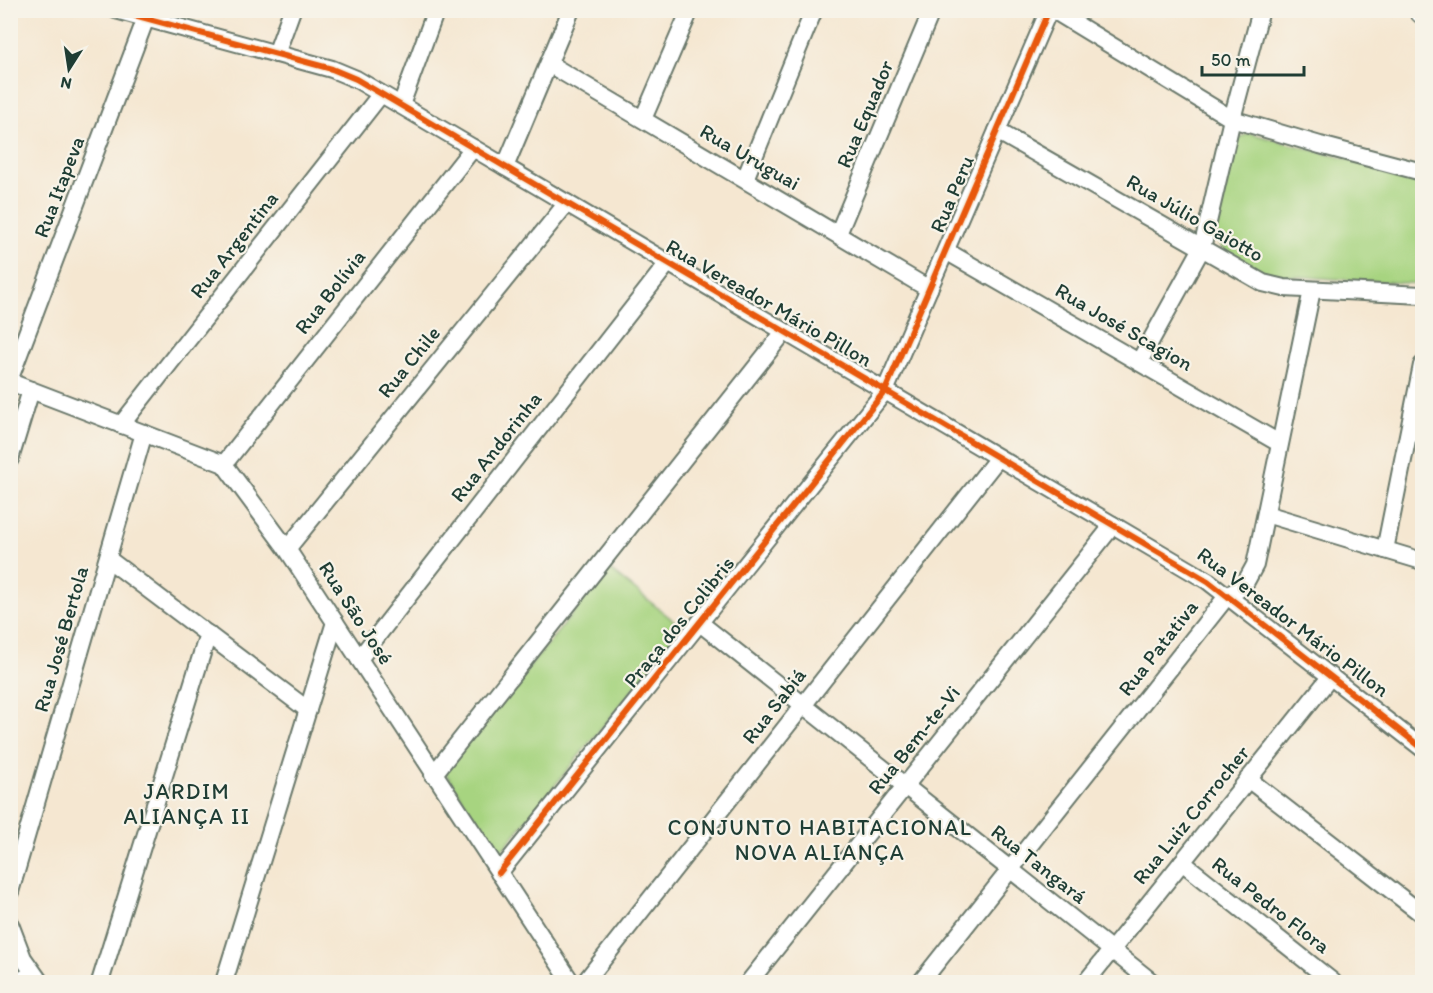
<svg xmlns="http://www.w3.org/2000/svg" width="1433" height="993" font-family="Itim,sans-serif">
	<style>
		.green { fill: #a7d480; stroke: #63885a; stroke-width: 1.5 }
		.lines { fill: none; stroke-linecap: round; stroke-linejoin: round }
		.minor-casing { stroke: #6a786b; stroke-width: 20 }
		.major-casing { stroke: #6a786b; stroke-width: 24 }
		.minor { stroke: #fff; stroke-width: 16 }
		.major { stroke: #fff; stroke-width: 21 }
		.cycleway-casing { stroke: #f7f3e8; stroke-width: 10 }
		.cycleway { stroke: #e8590c; stroke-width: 6 }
		.labels { text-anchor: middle; stroke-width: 4.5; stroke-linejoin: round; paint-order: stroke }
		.street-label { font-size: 21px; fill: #1f3d34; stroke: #f7f3e8 }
		.neighbourhood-label { font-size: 22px; letter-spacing: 1.5px; fill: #1f3d34; stroke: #f7f3e8 }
	</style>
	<rect width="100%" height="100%" fill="#f7f3e8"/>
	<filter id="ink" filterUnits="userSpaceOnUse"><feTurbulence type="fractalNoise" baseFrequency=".0167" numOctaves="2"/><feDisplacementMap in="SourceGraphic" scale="12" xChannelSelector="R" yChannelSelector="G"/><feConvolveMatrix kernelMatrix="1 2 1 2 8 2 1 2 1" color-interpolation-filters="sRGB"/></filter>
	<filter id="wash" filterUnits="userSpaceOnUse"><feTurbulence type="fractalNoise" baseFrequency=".008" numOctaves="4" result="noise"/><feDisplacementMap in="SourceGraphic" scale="24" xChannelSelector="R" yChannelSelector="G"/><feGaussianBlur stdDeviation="1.35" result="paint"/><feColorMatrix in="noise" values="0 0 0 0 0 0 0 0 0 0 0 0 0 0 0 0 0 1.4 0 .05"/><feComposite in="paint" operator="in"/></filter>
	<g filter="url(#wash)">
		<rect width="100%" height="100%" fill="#f5e7d1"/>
		<g class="green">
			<path d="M1249,133L1422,179V284L1269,275C1252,268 1215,252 1214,231L1237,139Z"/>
			<path d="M609,569L683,628L499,854L444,771Z"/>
		</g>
	</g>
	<g filter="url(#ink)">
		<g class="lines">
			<defs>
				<g id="minor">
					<path d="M116,10L332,69L356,79L1208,581L1422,748"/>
					<path d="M1053,10L1232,119L1320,145L1422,172"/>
					<path d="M276,54L292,10"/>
					<path d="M549,64L929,289"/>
					<path d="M401,105L436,10"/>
					<path d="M643,119L690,10"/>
					<path d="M997,131L1263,283L1284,288L1422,295"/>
					<path d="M505,167L571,10"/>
					<path d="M745,179L814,10"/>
					<path d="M838,234L932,10"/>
					<path d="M946,251L1279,443"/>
					<path d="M1139,362L1202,248L1232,119L1261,10"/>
					<path d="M10,378L149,10"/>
					<path d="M10,382L224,464L287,549L571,982"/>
					<path d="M121,425L381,94"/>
					<path d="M10,459L31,390"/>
					<path d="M224,464L473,148"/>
					<path d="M1266,514L1422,561"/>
					<path d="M287,549L567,203"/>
					<path d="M1385,550L1422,365"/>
					<path d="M108,559L308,710"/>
					<path d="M700,623L1152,982"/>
					<path d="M359,659L668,263"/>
					<path d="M433,775L784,332"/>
					<path d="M1248,779L1422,914"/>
					<path d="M1182,862L1333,982"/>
					<path d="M499,873L885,391L1049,10"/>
					<path d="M10,892L144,433"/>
					<path d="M10,924L23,958L40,982"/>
					<path d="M17,982L33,974"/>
					<path d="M100,982L208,634"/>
					<path d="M224,982L335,622"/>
					<path d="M585,982L998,458"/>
					<path d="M749,982L1113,525"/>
					<path d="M921,982L1228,595L1243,587L1255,565L1312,290"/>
					<path d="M1086,982L1331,676"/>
				</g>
				<path id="major" d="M1419,10L1422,13"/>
			</defs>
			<use href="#minor" class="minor-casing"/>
			<use href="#major" class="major-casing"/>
			<use href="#minor" class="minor"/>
			<use href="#major" class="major"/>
			<defs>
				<g id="cycleway">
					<path d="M116,10L332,69L356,79L1208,581L1422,748"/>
					<path d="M499,873L885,391L1049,10"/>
				</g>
			</defs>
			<use href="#cycleway" class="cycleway-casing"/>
			<use href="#cycleway" class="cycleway"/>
		</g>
	</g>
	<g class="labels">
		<g class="street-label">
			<text transform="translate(865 114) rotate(-67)" y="7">Rua Equador</text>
			<text transform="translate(750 157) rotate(30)" y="7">Rua Uruguai</text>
			<text transform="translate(59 187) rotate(-69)" y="7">Rua Itapeva</text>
			<text transform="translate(952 194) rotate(-67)" y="7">Rua Peru</text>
			<text transform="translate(1195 218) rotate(30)" y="7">Rua Júlio Gaiotto</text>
			<text transform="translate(234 245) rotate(-52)" y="7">Rua Argentina</text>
			<text transform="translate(330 292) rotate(-52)" y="7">Rua Bolívia</text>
			<text transform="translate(769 303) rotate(30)" y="7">Rua Vereador Mário Pillon</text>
			<text transform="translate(1124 327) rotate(30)" y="7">Rua José Scagion</text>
			<text transform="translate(409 362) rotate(-51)" y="7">Rua Chile</text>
			<text transform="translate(496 447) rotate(-52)" y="7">Rua Andorinha</text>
			<text transform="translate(356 613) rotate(57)" y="7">Rua São José</text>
			<text transform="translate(679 622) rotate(-51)" y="7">Praça dos Colibris</text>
			<text transform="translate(1293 622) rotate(37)" y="7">Rua Vereador Mário Pillon</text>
			<text transform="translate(61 639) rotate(-74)" y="7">Rua José Bertola</text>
			<text transform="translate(1158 648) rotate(-52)" y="7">Rua Patativa</text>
			<text transform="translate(774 706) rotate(-52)" y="7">Rua Sabiá</text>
			<text transform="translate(914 740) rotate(-51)" y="7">Rua Bem-te-Vi</text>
			<text transform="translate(1191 815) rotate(-51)" y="7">Rua Luiz Corrocher</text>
			<text transform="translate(1039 864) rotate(38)" y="7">Rua Tangará</text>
			<text transform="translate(1271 905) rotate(38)" y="7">Rua Pedro Flora</text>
		</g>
		<g class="neighbourhood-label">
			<text x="187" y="799">JARDIM<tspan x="187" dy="25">ALIANÇA II</tspan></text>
			<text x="820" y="835">CONJUNTO HABITACIONAL<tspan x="820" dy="25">NOVA ALIANÇA</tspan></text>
		</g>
	</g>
	<rect width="1433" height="993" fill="none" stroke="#f7f3e8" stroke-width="36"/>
	<g transform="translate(69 69) rotate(192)" stroke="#f7f3e8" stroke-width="4.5" paint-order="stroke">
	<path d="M0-4.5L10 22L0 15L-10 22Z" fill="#1f3d34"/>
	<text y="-9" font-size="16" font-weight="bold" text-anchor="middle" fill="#1f3d34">N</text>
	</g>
	<path d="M1202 66v9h102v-9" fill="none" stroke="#1f3d34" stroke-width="3"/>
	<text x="1211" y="66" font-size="18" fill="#1f3d34" stroke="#f7f3e8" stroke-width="4.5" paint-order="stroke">50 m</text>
</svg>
